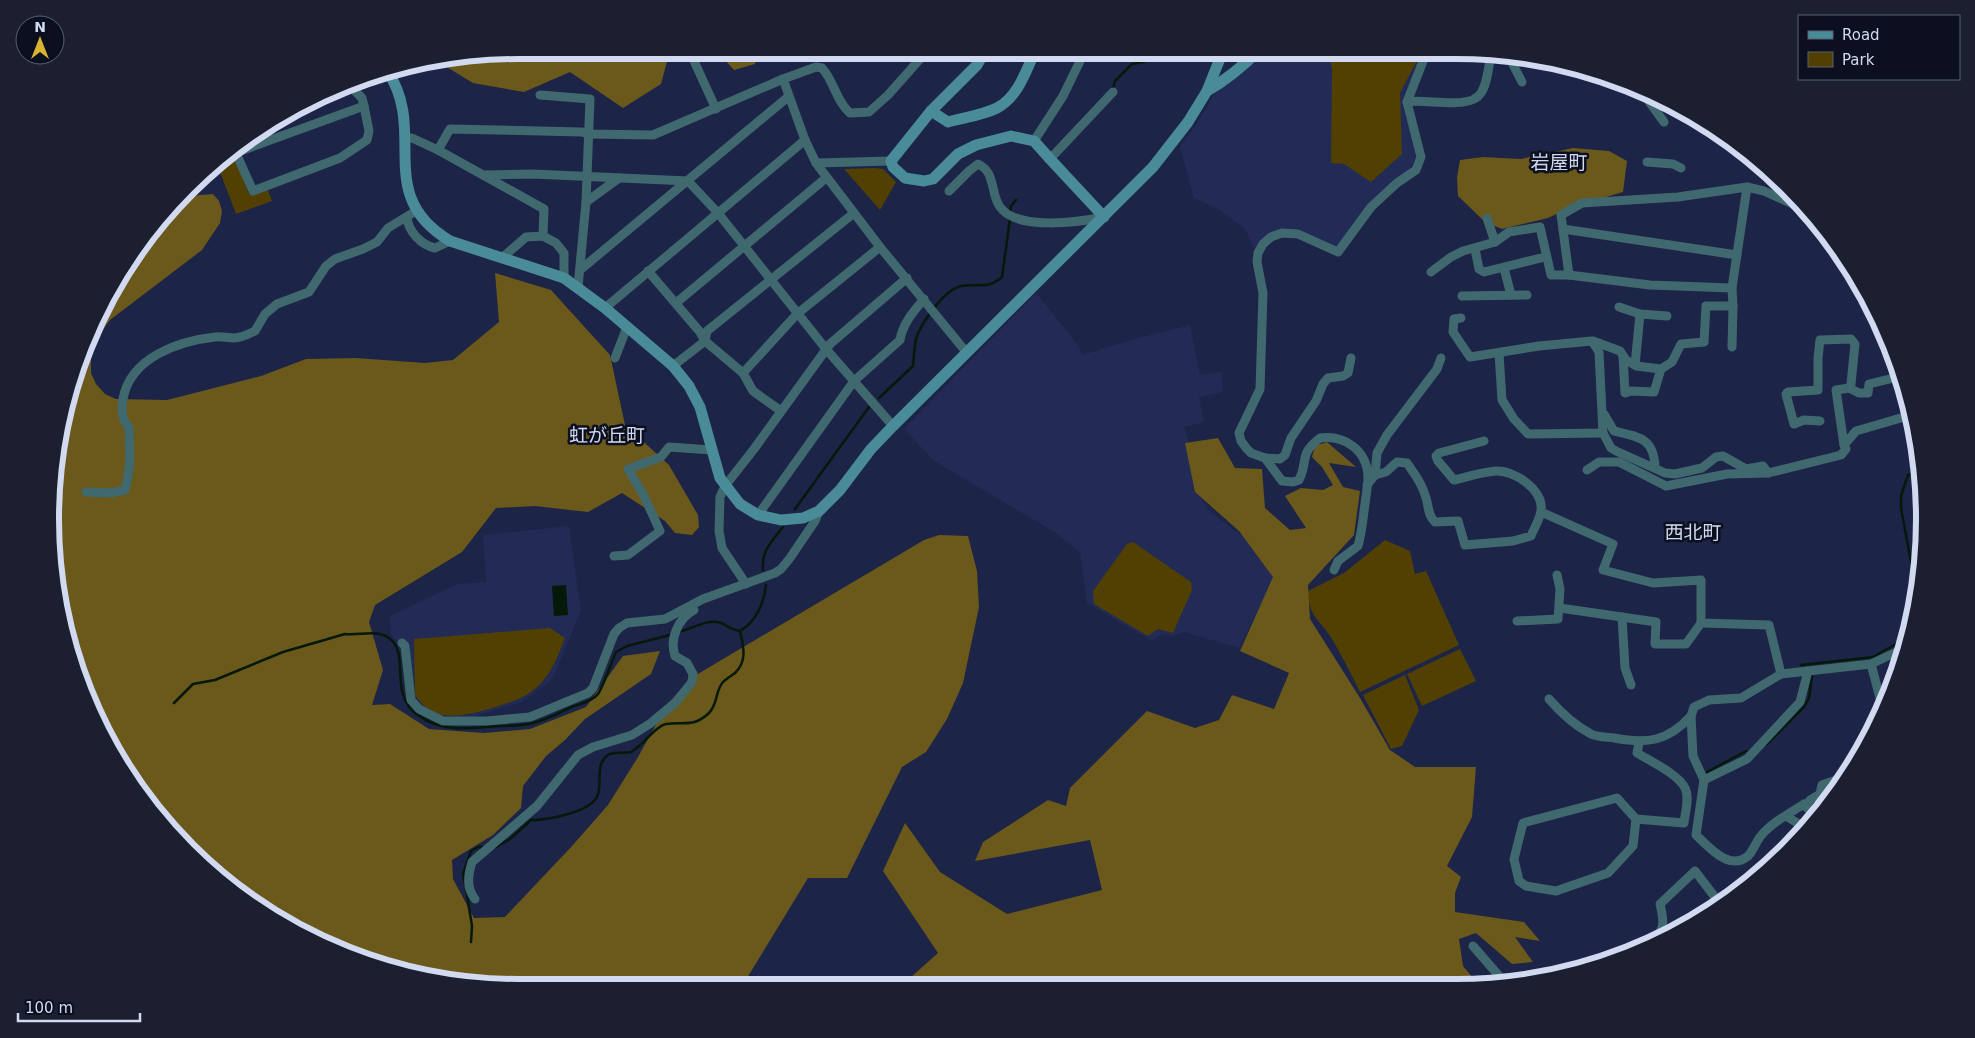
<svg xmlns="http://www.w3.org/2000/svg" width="1975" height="1038" font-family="'DejaVu Sans','Noto Sans JP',sans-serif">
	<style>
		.built { fill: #212b55 }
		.green { fill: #514002 }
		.forest { fill: #6b581b }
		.water { fill: #04190a }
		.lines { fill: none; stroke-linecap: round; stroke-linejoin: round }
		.stream { stroke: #04190a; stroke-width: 2.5 }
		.street { stroke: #40686f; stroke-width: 9 }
		.secondary { stroke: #4a8b98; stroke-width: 11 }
		.labels { text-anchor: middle; stroke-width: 5; stroke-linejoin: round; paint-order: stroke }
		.quarter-label { font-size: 19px; fill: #d2daf1; stroke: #0b0f1f }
		.rim { fill: none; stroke: #d2daf1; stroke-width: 6 }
	</style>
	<rect width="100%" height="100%" fill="#1c2447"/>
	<g class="built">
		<path d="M1262,51H1425L1404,102L1417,156L1410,169L1382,191L1339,246L1332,247L1293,230L1269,237L1254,249L1245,229L1218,209L1194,198L1180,147L1203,114L1215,92Z"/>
		<path d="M1036,293L1078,345L1082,355L1134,339L1190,325L1200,375L1222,372L1223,392L1199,397L1204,422L1184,427L1202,482L1199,495L1207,509L1254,545L1276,574L1239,648L1184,632L1172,636L1162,634L1152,641L1087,603L1080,553L1056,533L934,461L904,429Z"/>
		<path d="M569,526L581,611L552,680L522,702L472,717L440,716L424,708L414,696L403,651L391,634L390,616L457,584L486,582L483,535Z"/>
	</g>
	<g class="green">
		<path d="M1322,51H1422L1400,93L1402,154L1371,182L1344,164L1331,163L1332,68L1329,57Z"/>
		<path d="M229,159L236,161L249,194L268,190L272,201L236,214L217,164Z"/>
		<path d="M875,168L883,169L896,182L880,210L844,169Z"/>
		<path d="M1385,540L1410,551L1415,574L1426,571L1459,645L1360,692C1351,674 1342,656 1332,639C1319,618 1309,618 1308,591L1344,573Z"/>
		<path d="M1133,542L1191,582L1192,590L1173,633L1158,629L1148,636L1094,604L1093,591L1127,544Z"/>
		<path d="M550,628L565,638C559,653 553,670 542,682C529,697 514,701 496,707C475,713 445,723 425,707C422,704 418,699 415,695L414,639Z"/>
		<path d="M1460,649L1476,681L1422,706L1407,674Z"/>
		<path d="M1405,675L1419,710L1402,746L1391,749L1363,695Z"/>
	</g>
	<g class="forest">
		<path d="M519,50H670L661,84L623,108L570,72L524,92L473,83L440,63Z"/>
		<path d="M716,50H757L755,64L734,70Z"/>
		<path d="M1573,148L1609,151L1627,161L1623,192L1569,208L1548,218L1502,229L1485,222L1458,196L1457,177L1460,160L1483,157L1521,159Z"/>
		<path d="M213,194L219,201L222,211L220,223L202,250L110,320L94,342L91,358V373L96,384L105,394L116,399L167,400L261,376L306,359L356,358L425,363L453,360L499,322L495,273L551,290L610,355L625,425L669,465L698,515L699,527L692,535L675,533L665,521L622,493L588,512L535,506L496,508L462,552L375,605L369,622L383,670L372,705L390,704L429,729L484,733L530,729L586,707L623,656L660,651L651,674L585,719L565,740L546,756L523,786L521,808L493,835L452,860L453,879L474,918L505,917L572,846L608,805L638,757L667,705L691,678L924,540L939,535L968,536L977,571L979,607L963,683L947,719L926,752L902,767L847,878H808L747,978L746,986L489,987L398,972L311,940L187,850L98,726L66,640L51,550L66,398L129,259L188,196Z"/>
		<path d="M1218,438L1235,468L1262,469L1265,508L1290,530L1306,528L1285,496L1301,488L1323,490L1333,485L1322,467L1312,457L1315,446L1327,442L1356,467L1329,463L1343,487L1360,491L1354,535L1308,585L1310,619L1360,698L1390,750L1415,767H1476L1472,817L1447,866L1461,877L1455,893V912L1524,922L1540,941L1515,937L1533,962L1512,964L1476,933L1459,939L1463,966L1478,984L901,986L938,953L883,871L905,823L940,872L1007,914L1102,890L1090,840L975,861L983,842L1048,800L1066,806L1070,788L1147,711L1195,728L1219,720L1232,695L1274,709L1289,673L1240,651L1273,577L1239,531L1195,492L1185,443Z"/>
	</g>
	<path class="water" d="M566,585L568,615L554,616L552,586Z"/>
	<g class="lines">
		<g class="stream">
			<path d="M1113,89L1115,81L1132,64L1144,62L1155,51"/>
			<path d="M1010,213L1011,206L1016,200"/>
			<path d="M879,398L913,366C914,358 914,348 916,339C921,323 944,290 961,286C978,283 987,290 1002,277L1010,219"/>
			<path d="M795,509L869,407"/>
			<path d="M763,570C761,551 772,541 783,527"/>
			<path d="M1917,595L1901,508V496L1908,475L1921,470"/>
			<path d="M679,632C691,629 709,618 721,623C728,626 732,630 740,631"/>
			<path d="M1801,665L1873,657L1910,636"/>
			<path d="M174,703L193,684L215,680L283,652L345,634C359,636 377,629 389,638C410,654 390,689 413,711C437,733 469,729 499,726C510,726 522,726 533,723C546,720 559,713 572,707C580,704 593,701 598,694C603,687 612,661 616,652L627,646L674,634"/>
			<path d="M1767,744L1804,707L1809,698L1812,676"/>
			<path d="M1707,772L1746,751"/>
			<path d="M496,847L510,839L531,820C547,820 594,812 598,794C602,781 595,764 608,755C614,751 624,754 631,752C642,747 655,726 666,724C684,721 693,728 709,713C718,704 715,691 723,682C726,679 731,676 735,673C748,661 743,645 740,631C756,622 764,603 766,585"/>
			<path d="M465,884L463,874L471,851L478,847H485"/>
			<path d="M466,889L472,926L471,942"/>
		</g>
		<g class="street">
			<path d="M689,50L716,109"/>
			<path d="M850,50H864"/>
			<path d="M1508,55L1522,82"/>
			<path d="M783,79L805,140L816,163L880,247L967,353"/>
			<path d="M1640,89L1664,122"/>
			<path d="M540,95L590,99L586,202L578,287"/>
			<path d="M1407,102C1425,98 1470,111 1481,93C1488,82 1489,64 1491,52"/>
			<path d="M405,138H412L438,150L483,175L533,174L688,181L718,213L826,349L893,426"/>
			<path d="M1034,141L1063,96L1085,51"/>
			<path d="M438,150L450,129L582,132L588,134L653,135L783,79L816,67L822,68C834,81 836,101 850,113L869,112L888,95L928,50"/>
			<path d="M236,153L253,191L340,158L367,140L369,131L364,106"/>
			<path d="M224,157L364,106L362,98L349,85"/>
			<path d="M1050,159L1113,92"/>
			<path d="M1647,162L1673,164L1681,168"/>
			<path d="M816,163L891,161"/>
			<path d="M483,175L544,209L543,236"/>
			<path d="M949,191L969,171L978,164C996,172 990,193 1000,207C1017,231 1080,222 1104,217"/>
			<path d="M586,202L619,178"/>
			<path d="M407,218C409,232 421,245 435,248L450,241"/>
			<path d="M1487,218L1495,242"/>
			<path d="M1563,229L1737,255"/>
			<path d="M1475,249L1479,269L1484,272L1541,258"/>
			<path d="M503,257L526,237L543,236L556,243L564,253V278"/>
			<path d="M1504,268L1511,295"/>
			<path d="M580,270L788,97"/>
			<path d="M648,271L700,332L705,341L743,373L753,391L781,411"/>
			<path d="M1431,272L1451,257L1463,251L1495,242L1509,232L1540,227L1551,275H1569L1650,285L1732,288"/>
			<path d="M1569,275L1561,215L1582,203L1678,197L1747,187L1764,191L1810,212"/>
			<path d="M1462,296L1527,295"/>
			<path d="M676,303L826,178"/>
			<path d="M1733,306L1732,288L1747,187"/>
			<path d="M1619,307L1640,314L1667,316"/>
			<path d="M605,308L805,140"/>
			<path d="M1461,318L1454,319L1453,332L1470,357L1539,346L1592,341L1599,352L1603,433L1611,448L1616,451L1665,473L1675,474L1702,468L1716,457L1723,456L1746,469L1763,466L1768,473"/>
			<path d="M1593,341L1620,351L1626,360L1636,366L1661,369L1672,362L1681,344L1704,342L1706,306H1733L1732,347"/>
			<path d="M1499,353L1502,400L1514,419L1528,434L1603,433"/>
			<path d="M1623,356L1625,393L1631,391L1654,392L1661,369"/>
			<path d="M615,358L627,327"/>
			<path d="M1635,365L1640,314"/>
			<path d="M673,366L705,341L707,331L854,213"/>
			<path d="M743,373L797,314L880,247"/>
			<path d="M1604,414L1614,431C1639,437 1654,438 1655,467"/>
			<path d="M1820,421L1804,420L1794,424L1786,394L1788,392L1818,390V358L1820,340L1851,339L1855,344L1851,384L1849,388L1859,393H1868L1869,384L1902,376"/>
			<path d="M1844,445L1836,390L1849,388"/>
			<path d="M1265,458L1280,459L1285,455L1291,438L1316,401L1323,384L1328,378L1343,376L1348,373L1351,358"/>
			<path d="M1914,466L1921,464"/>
			<path d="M1587,470L1599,462H1619L1666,486L1727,474L1768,473L1841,455L1846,449L1844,445L1856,431L1911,415"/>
			<path d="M1375,475L1377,453L1387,435L1437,369L1441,358"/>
			<path d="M1367,485L1375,475L1386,472L1397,462L1407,463C1414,473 1422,483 1425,495C1429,504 1427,515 1435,522L1458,521L1465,545L1513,541L1531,536C1534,528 1540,519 1541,511C1544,490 1514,470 1496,471C1482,472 1467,477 1454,480L1438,461L1436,456L1439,453L1484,441"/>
			<path d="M86,492L111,493L125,490C131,469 130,449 129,427C121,420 121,410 123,399C130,358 178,341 215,337C221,336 227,338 234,338C241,338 249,334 255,331L265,314L277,304L309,292L326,266L335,259L363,249L377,242L388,228L416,211"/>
			<path d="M1541,512L1613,544L1603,570L1653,583L1701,580V623L1769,625L1781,674L1871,664L1907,647"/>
			<path d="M758,515L854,381L900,340C903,323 913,312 924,299"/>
			<path d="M614,556L628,555L660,531L644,496L628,469L661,457L669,447L711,450"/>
			<path d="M1334,570L1338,561L1358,546C1362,532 1363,518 1365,504C1366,495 1368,485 1368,477C1367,450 1345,435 1320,438C1298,455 1309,460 1299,480L1293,482L1282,481L1265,458L1251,453L1247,449L1241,441L1239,433L1260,389L1263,293L1257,262L1258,253L1263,244L1271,237L1282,233L1298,234L1338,252L1371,207L1397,183L1416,170L1421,157L1407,102L1427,51"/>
			<path d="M746,584L722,548L719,531L720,497L725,486L754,449L830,344L907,278"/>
			<path d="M1560,608L1656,622L1655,644H1686L1701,623"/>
			<path d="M1622,617L1625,668L1631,685"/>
			<path d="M1517,621L1558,619L1560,589L1557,575"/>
			<path d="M402,643L405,646L411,700L419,709L443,721H487L530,717L588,693L593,688L614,634L619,628L627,623L665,619L703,599L775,573L781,569L790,558L815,521L819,511"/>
			<path d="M1871,664L1883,709"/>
			<path d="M1781,674L1741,698L1709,700L1694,707L1691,716L1693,756L1704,780L1696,835C1708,846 1729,872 1748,856C1753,851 1756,842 1760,837C1771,823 1790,813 1804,804L1810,811L1818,814"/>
			<path d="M1549,699C1561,713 1574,725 1591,734C1597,737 1606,737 1614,738C1647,744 1667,742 1691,716"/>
			<path d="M1704,780L1747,759L1800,702L1808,671"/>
			<path d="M1806,807L1810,800L1820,794L1822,785L1842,778"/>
			<path d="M1786,816L1807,829"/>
			<path d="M1636,819L1617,798L1523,823L1514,859L1519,881L1526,886L1556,891L1608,873L1633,846L1636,819L1684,823C1685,813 1690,798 1685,788C1678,774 1650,761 1637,753L1639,743"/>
			<path d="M475,899C466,888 468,875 472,862L537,806L578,755L593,747L632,735L651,723L676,702L692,682L693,674L687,663L675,656C669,638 679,618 694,610"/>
			<path d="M1648,945C1665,932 1665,924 1660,904L1695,871L1721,905"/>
			<path d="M1473,946L1506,984"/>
		</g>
		<g class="secondary">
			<path d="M986,50L977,65L931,111L891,161L893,167L905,178L924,181L933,179L958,154L976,145L1011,136L1034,141L1050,159L1104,217"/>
			<path d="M388,72C428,133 373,195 450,241L564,278L605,308L673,366L689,386L700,407L720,478L740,504L758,515L781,520L803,518L819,511L840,490L871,449L893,426L1153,167L1188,122L1207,91L1223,51"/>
			<path d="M1207,91C1226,80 1242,67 1258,51"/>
			<path d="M931,111L948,122C963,118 983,115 997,108C1018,97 1026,71 1035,51"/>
		</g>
	</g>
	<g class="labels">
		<g class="quarter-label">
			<text x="1559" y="169">岩屋町</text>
			<text x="607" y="442">虹が丘町</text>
			<text x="1693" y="539">西北町</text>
		</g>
	</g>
	<path d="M0 0H1975V1038H0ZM519 59H1456A460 460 0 0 1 1916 519V519A460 460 0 0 1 1456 979H519A460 460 0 0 1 59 519V519A460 460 0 0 1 519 59Z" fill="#1b1f30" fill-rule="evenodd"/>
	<path class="rim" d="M519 59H1456A460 460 0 0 1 1916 519V519A460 460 0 0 1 1456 979H519A460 460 0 0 1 59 519V519A460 460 0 0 1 519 59Z"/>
	<rect x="1798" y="15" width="162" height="65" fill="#0b0f1f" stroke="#5b6073"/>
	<rect x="1808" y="31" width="25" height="8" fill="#4a8b98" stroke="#5b6073"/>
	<text x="1842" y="40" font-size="15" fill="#d2daf1">Road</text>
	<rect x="1808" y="52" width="25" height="15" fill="#514002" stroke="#5b6073"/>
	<text x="1842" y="65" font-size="15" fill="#d2daf1">Park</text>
	<g transform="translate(40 40)"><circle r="24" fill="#0b0f1f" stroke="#5b6073"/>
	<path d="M0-4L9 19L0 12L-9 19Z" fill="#dab333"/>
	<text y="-8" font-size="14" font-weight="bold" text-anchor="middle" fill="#d2daf1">N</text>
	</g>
	<path d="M18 1013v8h122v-8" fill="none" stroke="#d2daf1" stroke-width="2.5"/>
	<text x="25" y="1013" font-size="15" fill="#d2daf1" stroke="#0b0f1f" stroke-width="4" paint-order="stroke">100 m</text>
</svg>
